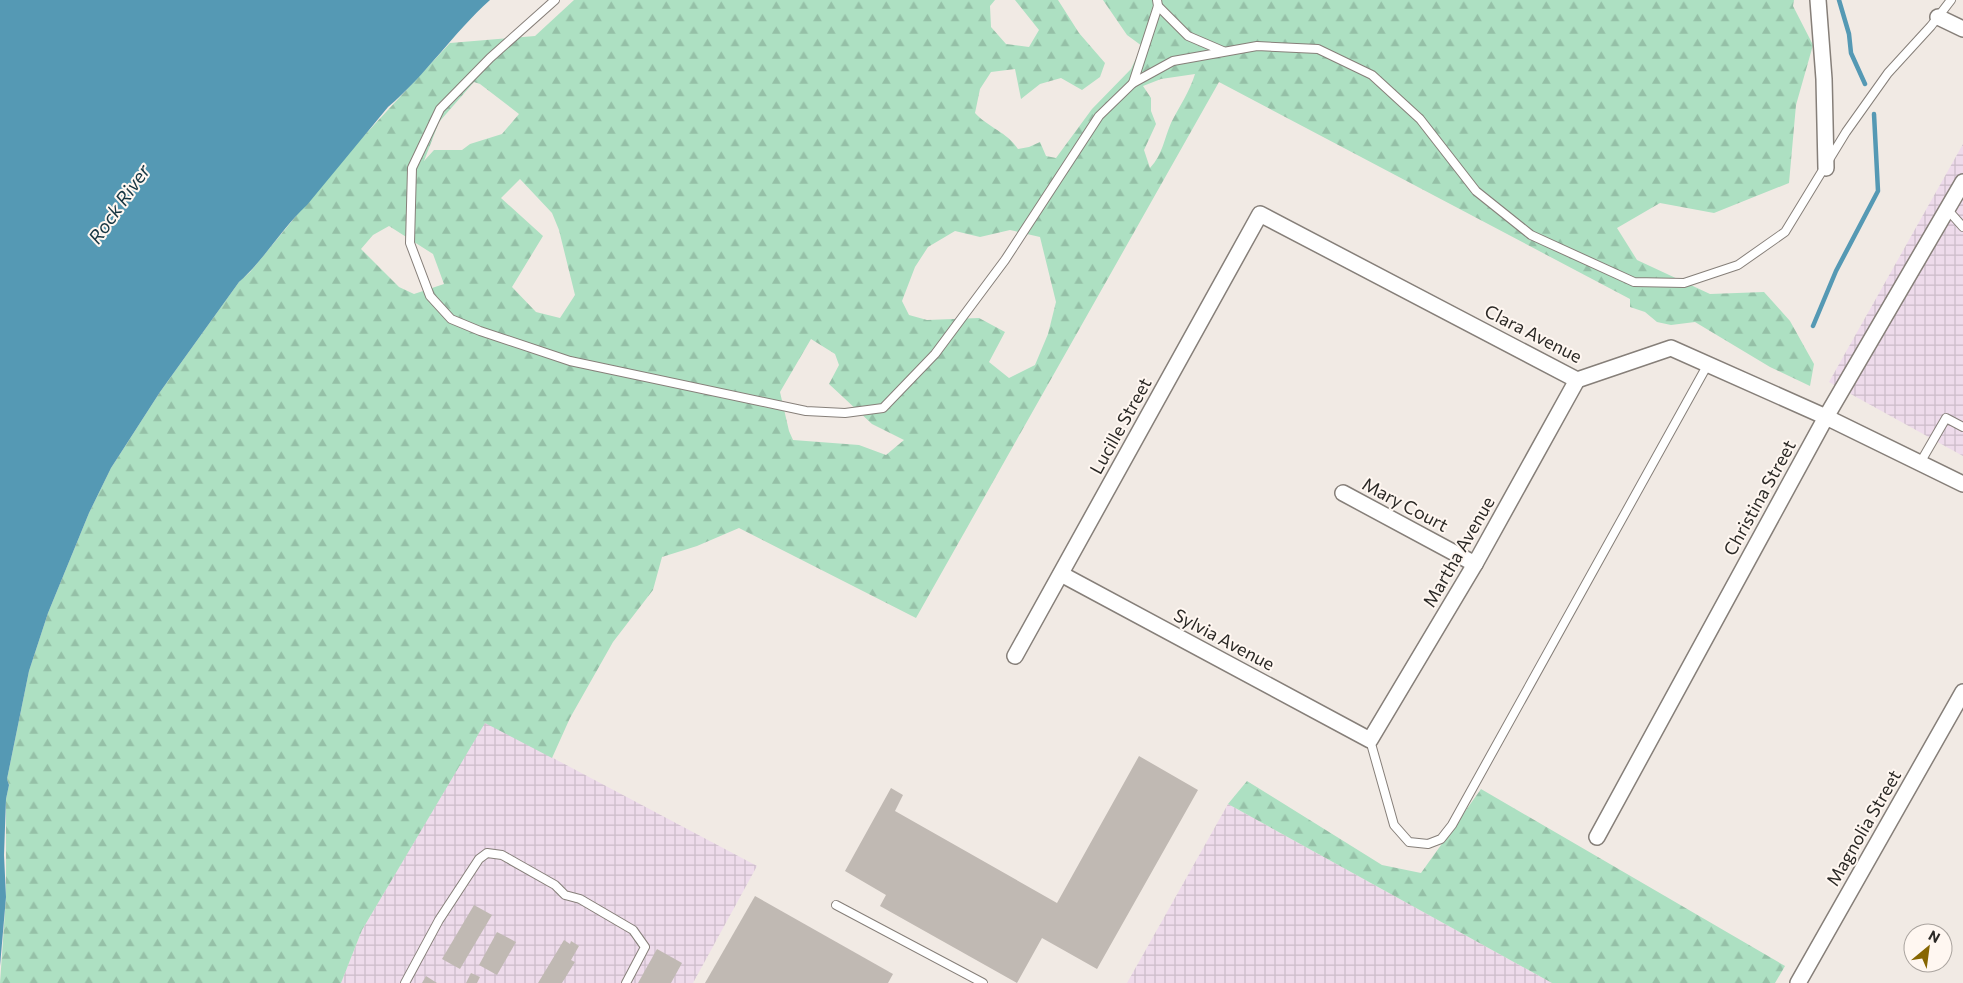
<svg xmlns="http://www.w3.org/2000/svg" width="1963" height="983" font-family="Commissioner,sans-serif">
	<style>
		.industrial { fill: url(#industrial-grid) }
		.forest { fill: url(#forest-firs); fill-rule: evenodd }
		.water { fill: #5599b4 }
		.lines { fill: none; stroke-linecap: round; stroke-linejoin: round }
		.stream { stroke: #5599b4; stroke-width: 4.5 }
		.building { fill: #c0b9b3 }
		.lane-casing { stroke: #867f79; stroke-width: 10 }
		.street-casing { stroke: #867f79; stroke-width: 18 }
		.lane { stroke: #fff; stroke-width: 8 }
		.street { stroke: #fff; stroke-width: 15 }
		.labels { text-anchor: middle; stroke-width: 4; stroke-linejoin: round; paint-order: stroke }
		.street-label { font-size: 18px; fill: #2a2825; stroke: #fff7f1 }
		.water-label { font-size: 19px; font-style: italic; fill: #153542; stroke: #fff7f1 }
	</style>
	<defs>
		<pattern id="industrial-grid" width="8" height="8" patternUnits="userSpaceOnUse" patternTransform="scale(1.25)"><rect width="8" height="8" fill="#eedbeb"/><path d="M0 4h8M4 0v8" fill="none" stroke="#ccbcc9"/></pattern>
		<pattern id="forest-firs" width="22" height="20" patternUnits="userSpaceOnUse" patternTransform="scale(1.25)"><rect width="22" height="20" fill="#ade0c2"/><path d="M5 1l3.5 6h-7zM16 11l3.5 6h-7z" fill="#95c0a7"/></pattern>
	</defs>
	<rect width="100%" height="100%" fill="#f1eae4"/>
	<g class="industrial">
		<path d="M1963,144V456L1829,382Z"/>
		<path d="M485,722L757,866L693,983H341L362,930Z"/>
		<path d="M1228,804L1552,983H1127Z"/>
	</g>
	<g class="forest">
		<path d="M574,0H995L990,6L991,27L1006,44L1029,47L1039,30L1015,0H1058L1079,33L1105,63L1100,77L1082,90L1061,78L1040,84L1021,99L1015,69L991,72L980,89L975,113C989,128 1007,132 1018,149L1029,147L1040,142L1046,156L1056,158L1092,109L1131,69L1142,46L1127,35L1103,0H1794L1793,6L1813,45L1796,105L1789,183L1714,213L1660,203L1617,228L1637,260L1710,294L1764,292L1790,321L1814,364L1810,386L1770,367L1695,322L1671,325L1657,322L1645,312L1630,307V299L1219,82L916,618L739,528L697,546L662,557L653,590L613,642L570,718L552,758L485,723L362,930L341,983H0L6,897V799L9,785L7,779L29,671L48,613L89,513L111,468L160,392L239,282L250,272L348,153L450,43L535,36ZM1195,74C1190,91 1179,107 1171,123C1164,139 1163,154 1150,168L1144,150L1156,124L1151,111V98L1143,86L1161,79ZM474,82L480,84L519,114L502,134L470,144L462,150H434L424,161L439,122ZM520,179L552,213L559,230L575,295L560,318L536,312L512,287L543,236L501,198ZM389,226L433,254L444,284L414,294L399,287L361,249L373,235ZM1010,230L1040,237L1056,302L1048,334L1035,365L1009,378L989,362L1005,332L979,318L927,320L909,315L902,301L915,267L928,247L955,231L980,237ZM811,339L835,354L839,365L829,384L872,424L904,440L886,455L859,445L793,440L789,431L780,392Z"/>
		<path d="M1247,781L1382,865L1421,873L1481,789L1785,966L1775,983H1552L1228,804Z"/>
	</g>
	<path class="water" d="M0,0H490C453,33 426,75 388,107L307,205C281,229 265,259 239,282L160,392L111,468L89,513L48,613L29,671L7,779L9,785L6,799L4,855L6,897L0,966Z"/>
	<g class="lines">
		<g class="stream">
			<path d="M1839,0L1849,34L1851,53L1865,84"/>
			<path d="M1813,326L1836,271L1878,191L1874,114"/>
		</g>
	</g>
	<g class="building">
		<path d="M1139,756L1198,790L1097,969L1042,938L1017,983L880,906L886,895L845,871L891,788L903,795L895,811L1057,903Z"/>
		<path d="M755,896L893,974L888,983H705Z"/>
		<path d="M474,905L492,915L460,969L442,959Z"/>
		<path d="M497,932L516,942L497,975L479,965Z"/>
		<path d="M564,940L570,944L571,941L579,946L571,960L575,962L562,983H538Z"/>
		<path d="M657,949L682,963L671,983H638Z"/>
		<path d="M471,973L480,977L477,983H466Z"/>
		<path d="M426,976L437,983H422Z"/>
	</g>
	<g class="lines">
		<defs>
			<g id="lane">
				<path d="M555,0L490,58L440,109L412,168L410,243L430,296L451,319L480,331L570,361L806,411L845,413L883,408L935,354L1005,260L1099,116L1133,83L1173,61L1257,46L1318,49L1372,75L1420,119L1476,191L1531,235L1634,282L1684,283L1738,265L1785,232L1846,132L1888,73L1931,26L1951,0"/>
				<path d="M1158,6L1188,36L1223,51"/>
				<path d="M1133,83L1158,6L1157,0"/>
				<path d="M1947,209L1963,227"/>
				<path d="M1920,463L1946,418L1963,427"/>
				<path d="M1370,740L1394,825L1409,842L1428,844L1441,839L1452,825L1708,364"/>
				<path d="M836,905L983,983"/>
				<path d="M405,983L439,920L479,859L487,853L502,855L555,885L565,895L580,899L633,930L645,947L626,983"/>
			</g>
			<g id="street">
				<path d="M1818,0L1824,79L1826,168"/>
				<path d="M1938,17L1963,29"/>
				<path d="M1343,493L1475,564"/>
				<path d="M1061,574L1370,740L1475,564L1577,380"/>
				<path d="M1015,656L1260,214L1577,380L1671,348L1826,417L1963,484"/>
				<path d="M1597,837L1826,417L1963,182"/>
				<path d="M1798,983L1963,692"/>
			</g>
		</defs>
		<use href="#lane" class="lane-casing"/>
		<use href="#street" class="street-casing"/>
		<use href="#lane" class="lane"/>
		<use href="#street" class="street"/>
	</g>
	<g class="labels">
		<g class="street-label">
			<text transform="translate(1533 334) rotate(27)" y="6">Clara Avenue</text>
			<text transform="translate(1121 426) rotate(-61)" y="6">Lucille Street</text>
			<text transform="translate(1760 498) rotate(-61)" y="6">Christina Street</text>
			<text transform="translate(1405 505) rotate(28)" y="6">Mary Court</text>
			<text transform="translate(1459 552) rotate(-60)" y="6">Martha Avenue</text>
			<text transform="translate(1224 640) rotate(28)" y="6">Sylvia Avenue</text>
			<text transform="translate(1864 828) rotate(-60)" y="6">Magnolia Street</text>
		</g>
		<g class="water-label">
			<text transform="translate(119 204) rotate(-55)" y="7">Rock River</text>
		</g>
	</g>
	<g transform="translate(1928 948) rotate(29)"><circle r="24" fill="#fff7f1" stroke="#aaa49f"/>
	<path d="M0-4L9 19L0 12L-9 19Z" fill="#876601"/>
	<text y="-8" font-size="14" font-weight="bold" text-anchor="middle" fill="#2a2825">N</text>
	</g>
</svg>
